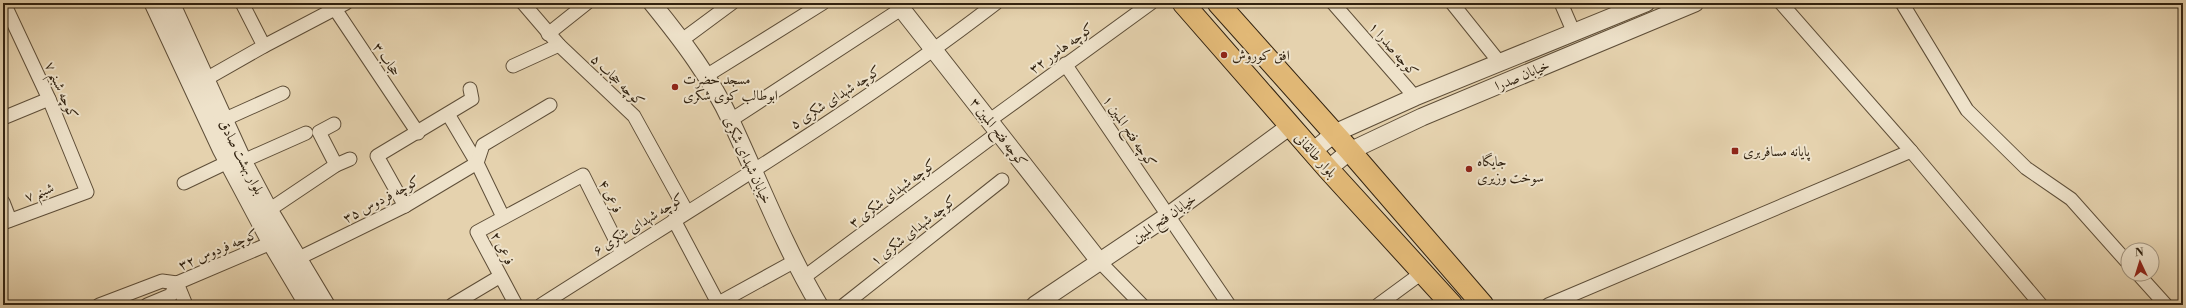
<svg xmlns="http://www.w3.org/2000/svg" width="2186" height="308" font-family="'Libre Bodoni',Amiri,serif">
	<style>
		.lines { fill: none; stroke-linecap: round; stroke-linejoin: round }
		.minor-casing { stroke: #5e4e38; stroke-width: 15 }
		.tertiary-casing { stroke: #5e4e38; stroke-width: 19 }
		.primary-casing { stroke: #312210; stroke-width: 23 }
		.minor { stroke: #eee2ca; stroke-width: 13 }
		.tertiary { stroke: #eee2ca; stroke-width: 17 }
		.primary { stroke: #e2b977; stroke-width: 21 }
		.poi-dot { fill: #8f2418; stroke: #eee2ca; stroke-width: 1.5 }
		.labels { text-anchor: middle; stroke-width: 4; stroke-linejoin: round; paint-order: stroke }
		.street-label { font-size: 14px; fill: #312210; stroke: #eee2ca }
		.poi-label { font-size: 14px; fill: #312210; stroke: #eee2ca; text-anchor: start }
	</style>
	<rect width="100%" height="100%" fill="#e5d2ae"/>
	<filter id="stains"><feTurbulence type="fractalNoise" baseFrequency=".005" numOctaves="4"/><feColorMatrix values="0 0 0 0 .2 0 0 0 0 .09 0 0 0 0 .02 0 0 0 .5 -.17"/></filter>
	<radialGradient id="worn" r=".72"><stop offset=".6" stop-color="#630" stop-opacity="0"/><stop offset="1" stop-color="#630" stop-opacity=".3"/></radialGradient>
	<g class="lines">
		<defs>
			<g id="minor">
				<path d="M242,3L264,46"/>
				<path d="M331,3L418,133"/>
				<path d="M523,3L559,45L634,116L687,212"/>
				<path d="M1333,3L1415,97"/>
				<path d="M1452,3L1500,63"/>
				<path d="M1561,3L1574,33"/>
				<path d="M1902,3L1967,110L2026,168L2071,199L2128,263"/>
				<path d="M548,34L587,3"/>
				<path d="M682,40L732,3"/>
				<path d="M1065,64L1229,305"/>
				<path d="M513,66L559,45"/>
				<path d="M706,76L823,3"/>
				<path d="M206,79L264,46L346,3"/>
				<path d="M448,114L477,163L503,217"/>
				<path d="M3,118L49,99"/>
				<path d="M223,120L283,93"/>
				<path d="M731,120L901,9"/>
				<path d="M990,120L1151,3"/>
				<path d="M334,124L319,132L336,165"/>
				<path d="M1911,151L2041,305"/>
				<path d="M243,161L306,133"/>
				<path d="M477,163L483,145L550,105"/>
				<path d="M184,183L228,162"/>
				<path d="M3,202L10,220"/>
				<path d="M405,206L377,156L472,99L470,89"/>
				<path d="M269,210L336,165L350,159"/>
				<path d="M674,220L718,303"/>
				<path d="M3,223L87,192L49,99L4,3"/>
				<path d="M299,258L405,206L477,163"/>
				<path d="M1100,262L1142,305"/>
				<path d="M2138,274L2166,305"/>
				<path d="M803,278L999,132"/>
				<path d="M177,283L186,305"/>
				<path d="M99,305L162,281L177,283L271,243"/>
				<path d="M147,305L171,295L177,283"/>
				<path d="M452,305L499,277"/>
				<path d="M516,305L477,232L583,175L622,253"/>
				<path d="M541,305C694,207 852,114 996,3"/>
				<path d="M715,305L795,261"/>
				<path d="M844,305L1002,180"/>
				<path d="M1378,305L1423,272"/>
				<path d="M1548,305L1911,151L1781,3"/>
			</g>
			<g id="tertiary">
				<path d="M153,3L221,149L271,243L308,305"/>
				<path d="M171,3L243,161L269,210L326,305"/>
				<path d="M652,3C682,40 711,78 731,121C760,183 784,246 819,305"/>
				<path d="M897,3L1100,262"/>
				<path d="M1313,151L1335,133L1415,97L1646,3"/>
				<path d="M1328,169L1350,151L1422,117L1695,3"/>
				<path d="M1035,305L1169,215L1290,126"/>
			</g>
			<g id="primary">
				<path d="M1183,3L1328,169L1452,305"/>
				<path d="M1218,3L1350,151L1483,305"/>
			</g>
		</defs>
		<use href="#minor" class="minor-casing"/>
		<use href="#tertiary" class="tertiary-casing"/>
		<use href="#primary" class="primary-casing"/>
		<use href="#minor" class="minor"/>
		<use href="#tertiary" class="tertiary"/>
		<use href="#primary" class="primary"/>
	</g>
	<g class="poi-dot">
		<circle cx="1224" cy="55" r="4"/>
		<circle cx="675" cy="87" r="4"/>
		<rect x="1731" y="147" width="8" height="8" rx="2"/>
		<circle cx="1469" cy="169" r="4"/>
	</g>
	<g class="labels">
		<g class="street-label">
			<text transform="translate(1061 48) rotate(-36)" y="5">کوچه هامور ۳۲</text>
			<text transform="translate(1394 49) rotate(49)" y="5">کوچه صدرا ۱</text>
			<text transform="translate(387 59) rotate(56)" y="5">حجاب ۳</text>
			<text transform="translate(1522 75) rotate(-23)" y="5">خیابان صدرا</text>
			<text transform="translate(618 80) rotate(44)" y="5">کوچه حجاب ۵</text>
			<text transform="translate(62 90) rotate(66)" y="5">کوچه شبنم ۷</text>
			<text transform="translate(835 97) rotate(-33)" y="5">کوچه شهدای شکری ۵</text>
			<text transform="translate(1130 131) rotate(56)" y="5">کوچه فتح المبین ۱</text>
			<text transform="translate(999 132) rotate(52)" y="5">کوچه فتح المبین ۳</text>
			<text transform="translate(1316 155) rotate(48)" y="5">بلوار طالقانی</text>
			<text transform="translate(242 157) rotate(63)" y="5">بلوار بهشت صادق</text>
			<text transform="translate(748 160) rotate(65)" y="5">خیابان شهدای شکری</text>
			<text transform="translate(39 192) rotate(-21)" y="5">شبنم ۷</text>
			<text transform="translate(892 193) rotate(-37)" y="5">کوچه شهدای شکری ۳</text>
			<text transform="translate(611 196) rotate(63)" y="5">فرعی ۴</text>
			<text transform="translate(381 199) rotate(-28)" y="5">کوچه فردوس ۳۵</text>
			<text transform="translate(1164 218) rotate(-35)" y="5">خیابان فتح المبین</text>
			<text transform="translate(638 224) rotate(-32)" y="5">کوچه شهدای شکری ۶</text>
			<text transform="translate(913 230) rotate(-38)" y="5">کوچه شهدای شکری ۱</text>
			<text transform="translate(503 248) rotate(63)" y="5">فرعی ۲</text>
			<text transform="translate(218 249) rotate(-23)" y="5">کوچه فردوس ۳۲</text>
		</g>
		<g class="poi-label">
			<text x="1232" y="60">افق کوروش</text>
			<text x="683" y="84">مسجد حضرت<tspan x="683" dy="16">ابوطالب کوی شکری</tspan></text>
			<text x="1743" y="156">پایانه مسافربری</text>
			<text x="1477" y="166">جایگاه<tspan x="1477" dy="16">سوخت وزیری</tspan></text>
		</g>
	</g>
	<rect width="2186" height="308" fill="none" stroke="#e5d2ae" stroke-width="16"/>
	<rect x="4" y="4" width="2178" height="300" fill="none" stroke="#312210" stroke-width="2"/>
	<rect x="8" y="8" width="2170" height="292" fill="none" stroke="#312210"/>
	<g transform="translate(2140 262) rotate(356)"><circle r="19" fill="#eee2ca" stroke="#a29580"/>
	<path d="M0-3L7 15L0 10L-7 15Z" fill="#8f2418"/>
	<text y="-6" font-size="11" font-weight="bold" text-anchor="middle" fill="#312210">N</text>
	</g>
	<rect width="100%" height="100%" filter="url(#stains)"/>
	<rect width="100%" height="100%" fill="url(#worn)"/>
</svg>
